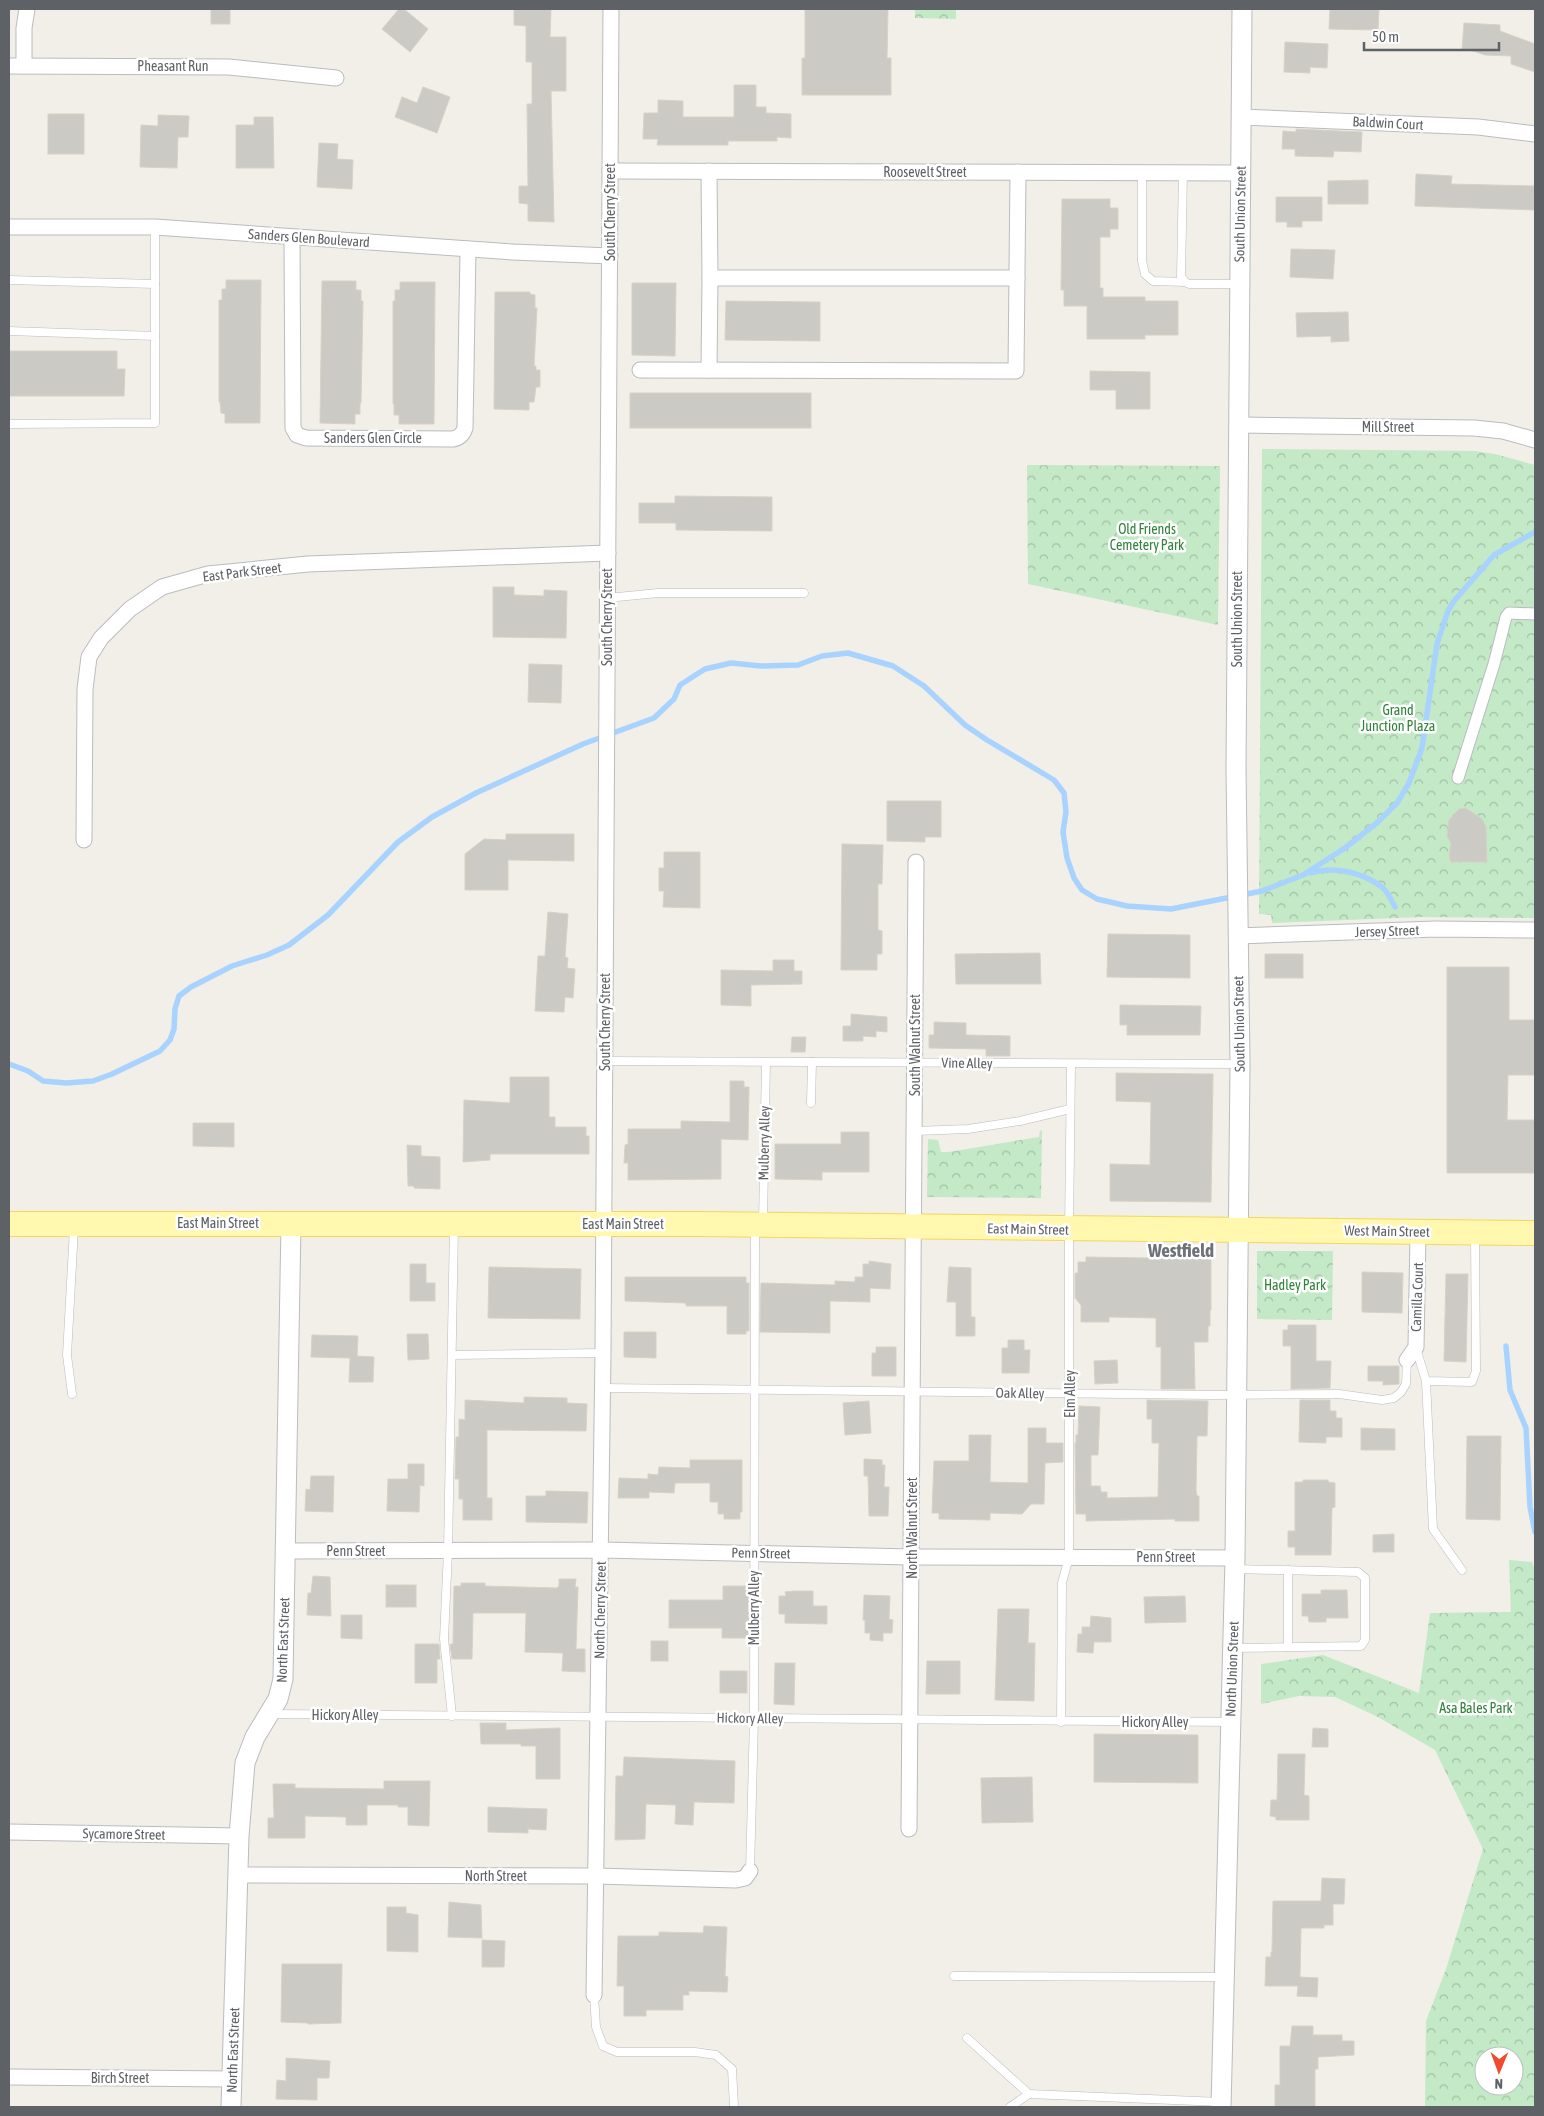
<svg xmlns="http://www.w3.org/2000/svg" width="1544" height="2116" font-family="'Asap Condensed',sans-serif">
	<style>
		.park { fill: url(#park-crowns); fill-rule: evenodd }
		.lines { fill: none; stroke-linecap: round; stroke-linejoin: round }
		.stream { stroke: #a9d3ff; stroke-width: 5.5 }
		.building { fill: #cccac4; stroke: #d6d2c5 }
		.service-casing { stroke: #b9bcc0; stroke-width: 9 }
		.pedestrian-casing { stroke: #b9bcc0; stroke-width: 13 }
		.minor-casing { stroke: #b9bcc0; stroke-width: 17 }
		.tertiary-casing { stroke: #b9bcc0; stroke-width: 21 }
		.primary-casing { stroke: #f6d65b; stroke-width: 26 }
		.service { stroke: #fff; stroke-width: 8 }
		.pedestrian { stroke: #fff; stroke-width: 11 }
		.minor { stroke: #fff; stroke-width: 15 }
		.tertiary { stroke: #fff; stroke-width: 19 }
		.primary { stroke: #fff8ae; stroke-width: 24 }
		.labels { text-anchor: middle; stroke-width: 5; stroke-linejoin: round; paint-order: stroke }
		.street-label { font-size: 14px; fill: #5e6267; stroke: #fff }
		.park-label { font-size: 14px; fill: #31823b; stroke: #fff }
		.district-label { font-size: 19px; font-weight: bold; fill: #6f7379; stroke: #fff }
	</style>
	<defs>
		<pattern id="park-crowns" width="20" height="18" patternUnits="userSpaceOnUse" patternTransform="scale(1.25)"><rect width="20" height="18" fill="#c3e9c6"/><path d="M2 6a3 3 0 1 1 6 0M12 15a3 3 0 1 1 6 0" fill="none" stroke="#a2c0a5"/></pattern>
	</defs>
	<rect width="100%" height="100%" fill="#f1efe7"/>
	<g class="park">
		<path d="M915,9H956V19L915,18Z"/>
		<path d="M1262,449L1475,451L1495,454L1535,465V918L1421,917L1272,923L1271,915L1259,914Z"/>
		<path d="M1027,465L1220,466L1218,625L1028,584Z"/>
		<path d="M1040,1130L1042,1131L1041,1198L927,1197L928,1139L938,1140L941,1152H949L1039,1137Z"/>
		<path d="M1257,1251H1333L1332,1320L1257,1319Z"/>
		<path d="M1509,1560L1532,1562L1535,1571V2107H1425L1426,2021L1446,1969L1483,1849L1435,1750L1376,1716L1335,1697L1299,1696L1261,1704V1664L1323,1655L1419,1693L1430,1613L1511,1612ZM1484,2056H1514V2086H1484Z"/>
	</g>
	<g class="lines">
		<g class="stream">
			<path d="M1310,873C1334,866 1362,872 1382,887C1388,892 1392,901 1395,907"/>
			<path d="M9,1064L28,1071L43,1081L66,1083L93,1081L112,1074L160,1051L170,1040L174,1029L175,1009L179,996L191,987L232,966L267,955L289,945L328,915L398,842L432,817L476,793L583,744L654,718L674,699L680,685L705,669L731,663L761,666L798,665L822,656L848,653L893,666L924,686L965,725L987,740L1054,780L1064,793L1066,812L1063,832L1067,858L1074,878L1082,890L1097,899L1127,906L1171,909L1262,891L1303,875L1345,848L1378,822L1397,803L1409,783L1422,748L1437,644L1448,611L1454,601L1494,555L1535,532"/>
			<path d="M1506,1346L1510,1390L1526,1428L1530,1507L1535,1532"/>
		</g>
	</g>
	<g class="building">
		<rect x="211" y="9" width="19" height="15"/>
		<path d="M399,9H404L428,29L410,52L382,29Z"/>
		<path d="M514,9H551L550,37H566V91H551L554,222L528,221V204L519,203V186H528L527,104H532V62H526V26L514,25Z"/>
		<path d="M805,9H888L887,58H891V95H802V58H805Z"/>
		<path d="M1330,9H1379L1378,30L1329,29Z"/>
		<path d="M1464,23L1500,25V31L1535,44V72L1511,64V56L1485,55L1470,50H1462Z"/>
		<path d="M1285,42L1328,44L1327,68L1310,67V73L1284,72Z"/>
		<path d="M734,85H756V107H766V113L791,114V138L777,137V141H728V145H657L658,139H643L644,113H658V100L683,101V117H734Z"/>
		<path d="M423,87L450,97L437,133L395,117L402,97L417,103Z"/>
		<rect x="48" y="114" width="36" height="40"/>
		<path d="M158,115L189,116L188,137H178L177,168L140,167L141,125L158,126Z"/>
		<path d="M254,117H273L274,168H236V125H254Z"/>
		<path d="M1296,129L1362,132L1361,152L1334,151L1333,157L1295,156V149H1282L1283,131L1296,132Z"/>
		<path d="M319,143L338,144L337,159L353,160L352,189L317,187Z"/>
		<path d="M1416,174L1452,176L1451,184L1535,186V210L1415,206Z"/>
		<path d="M1368,180V204H1328V181Z"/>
		<path d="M1276,197H1322V221H1302V227H1287V222H1276Z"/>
		<path d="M1062,199H1110V208H1118V229H1110V237H1100V288H1103V297H1145V301H1178V335H1145V339H1087V306H1064V290H1061Z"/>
		<path d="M1291,249L1335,250L1333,279L1290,277Z"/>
		<path d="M226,280H261L260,423H225V414L221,413L220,402H219V300H222V289H226Z"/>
		<path d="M322,281H356V290H361V301H363L361,403H360V414H355V424L320,423Z"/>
		<path d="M400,282H435L434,424H399V415H394V404H393V301H395V290H400Z"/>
		<path d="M632,283H676L675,356L632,355Z"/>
		<path d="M495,292H530V294L535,295V308H537L534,366H536V370H540V387H536L534,402H529V410L494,409Z"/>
		<path d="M726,301L820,302V341L725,340Z"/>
		<path d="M1348,312L1349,341L1331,342V336L1297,337L1296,313Z"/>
		<path d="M9,351H117V369H125L124,396H9Z"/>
		<path d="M1090,371L1150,372V409H1116V390H1090Z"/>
		<rect x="630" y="393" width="181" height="35"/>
		<path d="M675,496L772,497V531L676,530V523H639V503H675Z"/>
		<path d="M493,587H514V595L544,596V590L567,591L566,638L493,637Z"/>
		<path d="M529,664L562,665L561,703L528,702Z"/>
		<path d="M887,801H941V837H925V842L887,841Z"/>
		<path d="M1466,808L1482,819L1486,827L1487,862H1451L1449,856L1451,843L1447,836L1449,820L1459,809Z"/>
		<path d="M506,834H574V861L508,860V890H465V854L484,839L506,840Z"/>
		<path d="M842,844L883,845L882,884H878V930L882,931V954H877V970H841Z"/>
		<path d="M664,852H700V908L663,907L664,891H659V868H664Z"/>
		<path d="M548,912L568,914L565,957L568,958L567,968L575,969L573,998L565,997L564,1012L535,1011L538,956H545Z"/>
		<path d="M1108,934L1190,935V978L1107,977Z"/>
		<path d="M1040,953L1041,984H956L955,954Z"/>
		<rect x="1265" y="954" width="38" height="24"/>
		<path d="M773,960H794V971H802V984L751,985V1006L721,1005V970L773,971Z"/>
		<path d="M1447,967H1509V1020H1535V1075H1508L1507,1120H1535V1173H1447Z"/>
		<path d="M1120,1005L1201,1006L1200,1035H1127V1025H1120Z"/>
		<path d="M851,1014L887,1017V1032L876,1031V1037L863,1036V1041H843V1026H851Z"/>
		<path d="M934,1022L966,1023V1035L1010,1036V1056H986V1049L929,1048V1035H934Z"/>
		<path d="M792,1037H806L805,1052H791Z"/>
		<path d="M1116,1073L1213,1074L1211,1202L1110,1201V1164L1150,1165L1151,1102L1116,1101Z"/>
		<path d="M510,1077H549V1117H555V1127H586V1136H589V1154H490V1160L463,1162L464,1100L510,1103Z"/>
		<path d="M730,1081H744V1087H749L748,1140L721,1139V1179L628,1180V1163H624L625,1145L628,1144V1129H681V1121L730,1122Z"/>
		<path d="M193,1123H234V1147L193,1146Z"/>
		<path d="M841,1132H869V1172H822V1180L775,1179V1144H841Z"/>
		<path d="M407,1145L421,1146V1156L440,1157V1189L414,1188V1186H408Z"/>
		<path d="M1086,1257L1211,1259V1310H1210V1326H1208V1342H1194L1195,1389H1161V1347H1156V1318L1109,1317V1322H1081V1305L1075,1298V1273H1078V1262H1086Z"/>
		<path d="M869,1261L891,1264L890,1289L870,1288V1302L830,1301V1333L760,1332L761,1283L835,1285V1281L855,1282V1277H863V1264H869Z"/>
		<path d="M410,1264H426V1283H435V1301H410Z"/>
		<path d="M489,1267L581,1269L580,1319L488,1318Z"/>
		<path d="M949,1267L971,1268V1317H975V1336H956V1302H947Z"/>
		<path d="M1362,1272L1403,1273L1402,1313L1362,1312Z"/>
		<path d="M1446,1274H1468L1466,1362L1444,1361Z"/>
		<path d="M625,1277H746V1283H749V1331H746V1334H727V1306H686V1303L625,1301Z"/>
		<path d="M1288,1325H1316V1361H1331L1330,1388L1291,1389V1346H1283V1330H1288Z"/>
		<path d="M624,1332H656V1358L624,1357Z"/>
		<path d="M407,1334H428L429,1359L408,1360Z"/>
		<path d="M312,1335L358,1336L357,1356L374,1357L373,1382H349L350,1358L311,1357Z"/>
		<path d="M1008,1340H1024V1350H1030L1029,1373H1002V1348H1008Z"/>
		<path d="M876,1347H896V1376H872V1353H876Z"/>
		<path d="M1117,1360L1118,1383L1095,1384L1094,1361Z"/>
		<path d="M1368,1366H1399V1384L1383,1385V1381H1368Z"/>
		<path d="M524,1397L567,1398V1403L587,1404L586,1431L487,1430V1498H492V1520H463V1499H459V1479H455L456,1437H459V1419L465,1420V1400L524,1403Z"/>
		<path d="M1147,1400L1208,1401L1207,1436H1197L1196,1490L1197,1496H1199V1521H1175V1519L1086,1521V1514H1076L1075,1443H1076V1435H1078L1079,1406L1100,1407L1098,1455H1091V1486H1100L1101,1492H1107V1498L1158,1497L1159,1443H1152V1419H1147Z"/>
		<path d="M1300,1400H1330V1411H1336V1418H1342V1437H1326V1443L1299,1442Z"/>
		<path d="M869,1401L871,1433L845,1435L843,1403Z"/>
		<path d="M1028,1428H1046V1443H1063V1462L1045,1463L1044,1504H1031L1022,1514L990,1513V1520L939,1519V1513H932L934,1461H969V1435H991L990,1482L1028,1483Z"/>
		<path d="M1361,1428L1395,1429V1450H1361Z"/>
		<path d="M1467,1436H1501L1500,1520L1466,1519Z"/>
		<path d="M864,1459L882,1460V1465H885L884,1487H889L888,1516H869L868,1476H864Z"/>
		<path d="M690,1460H742V1512H740V1519H724V1514H718V1502H710V1483H675L674,1493L649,1492V1498H618L619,1478L648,1479V1474L658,1475L659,1467L690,1468Z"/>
		<path d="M408,1464H424V1486L420,1485L419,1512L387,1511L388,1479H408Z"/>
		<path d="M311,1476H334L333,1512L305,1511L306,1489L310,1490Z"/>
		<path d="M1303,1480H1328V1482L1335,1483V1507L1332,1508L1331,1555H1295V1547H1288V1531H1295V1482H1303Z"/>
		<path d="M546,1491L588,1492L587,1523L526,1522V1496H546Z"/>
		<path d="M1394,1534V1552H1373V1535Z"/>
		<path d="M313,1576L330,1577L331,1616L307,1615L308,1593H311Z"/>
		<path d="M559,1579H576L575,1587H578L576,1649H585V1672L562,1671L563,1653L525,1652L526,1613H473L472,1659H452L450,1644H453L454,1586H461V1583H485V1586L557,1588L559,1586Z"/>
		<rect x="386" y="1585" width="30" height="22"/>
		<path d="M723,1586H749V1638H722V1628H669V1600H723Z"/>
		<path d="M1321,1590H1347L1348,1618H1326V1622H1309L1308,1616H1302V1594H1321Z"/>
		<path d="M794,1591H813V1606H827V1624L785,1623V1614H779V1596H786L785,1592Z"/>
		<path d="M864,1595L890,1596L889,1619L893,1620L892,1633H883V1641L870,1640V1633H865V1620H863Z"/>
		<path d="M1185,1596L1186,1622L1145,1623L1144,1597Z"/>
		<path d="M998,1609H1029L1028,1643H1035L1034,1701L995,1700Z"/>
		<path d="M341,1615H362V1639L341,1638Z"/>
		<path d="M1091,1616L1111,1618V1642H1094L1093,1653L1077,1652L1078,1634H1082V1627H1090Z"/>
		<rect x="651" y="1641" width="17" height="20"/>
		<path d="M415,1644H439L440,1659H437V1683H415Z"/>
		<path d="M927,1661H960V1694H926Z"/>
		<path d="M775,1663H795L794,1705L774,1704Z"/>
		<rect x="720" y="1671" width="27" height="22"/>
		<path d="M480,1723H506V1730L560,1728V1779H536V1746H521V1744H481Z"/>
		<path d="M1313,1728L1328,1729V1747H1312Z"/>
		<path d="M1094,1734L1198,1735V1783L1094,1782Z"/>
		<path d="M1278,1754H1305L1304,1795L1309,1796V1820H1276V1817L1270,1816L1271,1800H1277Z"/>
		<path d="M624,1757L735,1761L734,1803L694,1802L693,1825L675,1824L676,1805L646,1804L645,1839L615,1840L616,1776H623Z"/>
		<path d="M1032,1777L1033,1822L982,1823L981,1778Z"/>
		<path d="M384,1781H430L429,1826L408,1825V1807H398V1805H367V1825H346V1817L305,1816V1838H268V1818H274L273,1784H295V1788L384,1789Z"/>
		<path d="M488,1807L547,1809L546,1830L528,1829V1833L488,1832Z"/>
		<path d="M1322,1878L1345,1879L1344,1904H1333V1925H1324V1928H1301L1300,1977L1318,1978L1317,1997L1297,1996L1298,1986H1265L1266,1957H1271V1952H1272L1273,1901H1321Z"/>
		<path d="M449,1902L481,1905L482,1938L448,1937Z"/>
		<path d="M387,1907H406V1913L418,1915V1952L387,1951Z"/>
		<path d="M704,1926L727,1927L725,1976L728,1977L727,1992L689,1991V1995H683V2010H646V2016H624V1986H617L618,1936H659V1932L703,1933Z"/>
		<path d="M482,1940L505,1941L504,1967H482Z"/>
		<path d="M282,1964H342L341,2023L308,2024V2023L281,2022Z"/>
		<path d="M1292,2026H1313V2035H1342V2041H1354V2055L1318,2057V2069H1315V2107H1275V2085H1280V2046H1290Z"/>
		<path d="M286,2058L330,2061L329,2078H317V2100L276,2099L277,2080L286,2081Z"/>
	</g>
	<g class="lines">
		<defs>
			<g id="service">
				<path d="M1142,173V261L1145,274L1153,281L1185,282L1189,284H1239"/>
				<path d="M1183,173L1181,276L1185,282"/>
				<path d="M9,280L155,284"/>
				<path d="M9,331L155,336"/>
				<path d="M9,424L155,423V227"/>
				<path d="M607,598L658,593H804"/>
				<path d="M605,1061L1240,1064"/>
				<path d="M811,1103L812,1062"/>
				<path d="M915,1131L968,1129L1020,1121L1070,1109"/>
				<path d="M763,1222L766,1062"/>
				<path d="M1416,1348L1426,1381L1472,1382L1476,1371L1475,1234"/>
				<path d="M452,1355L603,1353"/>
				<path d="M1426,1381L1433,1529L1462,1570"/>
				<path d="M603,1388L1212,1395L1339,1394L1382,1400L1394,1398L1401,1392L1406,1384L1407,1360"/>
				<path d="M72,1394L67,1355L74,1228"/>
				<path d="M1288,1647V1570"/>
				<path d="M1233,1648L1361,1646L1365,1640V1578L1358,1572L1235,1569"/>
				<path d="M271,1714L1231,1722"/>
				<path d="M452,1716L444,1639L448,1551L454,1226"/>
				<path d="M1061,1722L1062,1583L1069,1557V1229L1071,1065"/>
				<path d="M750,1871L754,1719L755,1228"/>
				<path d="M954,1976L1224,1977"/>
				<path d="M594,1995L596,2027L603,2046L617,2052H695L716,2055L732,2069L734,2107"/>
				<path d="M967,2038L1029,2094"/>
				<path d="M1010,2107L1029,2094L1221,2102"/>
			</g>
			<path id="pedestrian" d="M1458,778L1494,664L1506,617L1509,613L1535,614"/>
			<g id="minor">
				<path d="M9,66L229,67L336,78"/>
				<path d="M24,66V28L27,9"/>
				<path d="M1241,117L1478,127L1535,134"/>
				<path d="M610,171L1240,173"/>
				<path d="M709,171L710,278H1017"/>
				<path d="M9,227H155L513,252L610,256"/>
				<path d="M292,237L293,428L297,435L306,438L453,439C459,438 463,434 465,428L468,249"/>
				<path d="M640,370L1016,371L1018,172"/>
				<path d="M709,370L710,278"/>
				<path d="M1239,425L1474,428L1503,431L1535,440"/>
				<path d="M84,840L85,689L89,657L101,638L130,609L162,587L208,574L308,564L608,553"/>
				<path d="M1238,936L1436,929L1535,930"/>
				<path d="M1407,1360L1416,1347L1418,1232"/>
				<path d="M286,1551L602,1550L911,1557L1235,1558"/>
				<path d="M909,1829L916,862"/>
				<path d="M9,1832L239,1836"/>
				<path d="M238,1875L596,1876L736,1880L745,1878L750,1871"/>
				<path d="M594,1995L603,1353L611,9"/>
				<path d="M9,2077L232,2079"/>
			</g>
			<g id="tertiary">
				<path d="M231,2107L239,1836L245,1763L255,1737L278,1699L283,1679L291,1223"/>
				<path d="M1221,2107L1235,1558L1240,1064L1236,768L1242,9"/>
			</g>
			<path id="primary" d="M9,1224H700L1535,1233"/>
		</defs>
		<use href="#service" class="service-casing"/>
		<use href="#pedestrian" class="pedestrian-casing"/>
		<use href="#minor" class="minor-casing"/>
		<use href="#tertiary" class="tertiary-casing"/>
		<use href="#primary" class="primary-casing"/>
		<use href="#service" class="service"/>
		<use href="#pedestrian" class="pedestrian"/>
		<use href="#minor" class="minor"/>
		<use href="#tertiary" class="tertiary"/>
		<use href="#primary" class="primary"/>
	</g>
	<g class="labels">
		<g class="street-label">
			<text x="173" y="71">Pheasant Run</text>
			<text transform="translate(1388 123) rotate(3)" y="5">Baldwin Court</text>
			<text x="925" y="177">Roosevelt Street</text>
			<text transform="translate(610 212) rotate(-90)" y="5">South Cherry Street</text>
			<text transform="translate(1240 214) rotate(-89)" y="5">South Union Street</text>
			<text transform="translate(309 238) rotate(4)" y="5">Sanders Glen Boulevard</text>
			<text x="1388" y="432">Mill Street</text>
			<text x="373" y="443">Sanders Glen Circle</text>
			<text transform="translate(242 572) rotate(-7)" y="5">East Park Street</text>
			<text transform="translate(607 617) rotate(-90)" y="5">South Cherry Street</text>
			<text transform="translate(1237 619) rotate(-90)" y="5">South Union Street</text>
			<text transform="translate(1387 931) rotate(-2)" y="5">Jersey Street</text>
			<text transform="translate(605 1022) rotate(-90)" y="5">South Cherry Street</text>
			<text transform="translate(1239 1024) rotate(-91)" y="5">South Union Street</text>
			<text transform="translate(915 1045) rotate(-90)" y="5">South Walnut Street</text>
			<text transform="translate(967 1063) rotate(1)" y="5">Vine Alley</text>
			<text transform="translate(764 1143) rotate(-89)" y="5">Mulberry Alley</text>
			<text x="218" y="1228">East Main Street</text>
			<text x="623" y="1229">East Main Street</text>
			<text transform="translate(1028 1229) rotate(1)" y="5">East Main Street</text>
			<text transform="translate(1387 1231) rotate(1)" y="5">West Main Street</text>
			<text transform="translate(1417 1297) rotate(-88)" y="5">Camilla Court</text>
			<text transform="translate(1020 1393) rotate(1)" y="5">Oak Alley</text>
			<text transform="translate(1070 1394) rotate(-90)" y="5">Elm Alley</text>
			<text transform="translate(912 1528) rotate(-90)" y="5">North Walnut Street</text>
			<text x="356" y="1556">Penn Street</text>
			<text transform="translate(761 1553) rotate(1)" y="5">Penn Street</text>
			<text x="1166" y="1562">Penn Street</text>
			<text transform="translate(754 1608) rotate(-90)" y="5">Mulberry Alley</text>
			<text transform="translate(600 1610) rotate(-89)" y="5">North Cherry Street</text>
			<text transform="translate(283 1640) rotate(-88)" y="5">North East Street</text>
			<text transform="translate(1232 1669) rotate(-88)" y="5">North Union Street</text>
			<text x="345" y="1720">Hickory Alley</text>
			<text transform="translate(750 1718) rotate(1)" y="5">Hickory Alley</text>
			<text x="1155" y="1727">Hickory Alley</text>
			<text transform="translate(124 1834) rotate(1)" y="5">Sycamore Street</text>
			<text x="496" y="1881">North Street</text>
			<text transform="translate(233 2050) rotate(-88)" y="5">North East Street</text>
			<text x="120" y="2083">Birch Street</text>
		</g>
		<g class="park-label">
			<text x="1147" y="534">Old Friends<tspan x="1147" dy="16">Cemetery Park</tspan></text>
			<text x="1398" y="715">Grand<tspan x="1398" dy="16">Junction Plaza</tspan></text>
			<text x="1295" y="1290">Hadley Park</text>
			<text x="1476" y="1713">Asa Bales Park</text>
		</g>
		<g class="district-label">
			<text x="1181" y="1257">Westfield</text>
		</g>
	</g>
	<rect width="1544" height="2116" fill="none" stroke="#5e6267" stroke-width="20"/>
	<g transform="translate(1499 2071) rotate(181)"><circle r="24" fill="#ffffff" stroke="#bfc0c2"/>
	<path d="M0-4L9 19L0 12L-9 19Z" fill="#ef4c2f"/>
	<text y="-8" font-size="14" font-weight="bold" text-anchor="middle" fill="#5e6267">N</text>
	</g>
	<path d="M1364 42v8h135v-8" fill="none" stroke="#5e6267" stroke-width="2.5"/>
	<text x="1372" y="42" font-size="15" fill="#5e6267" stroke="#ffffff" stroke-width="4" paint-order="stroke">50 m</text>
</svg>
